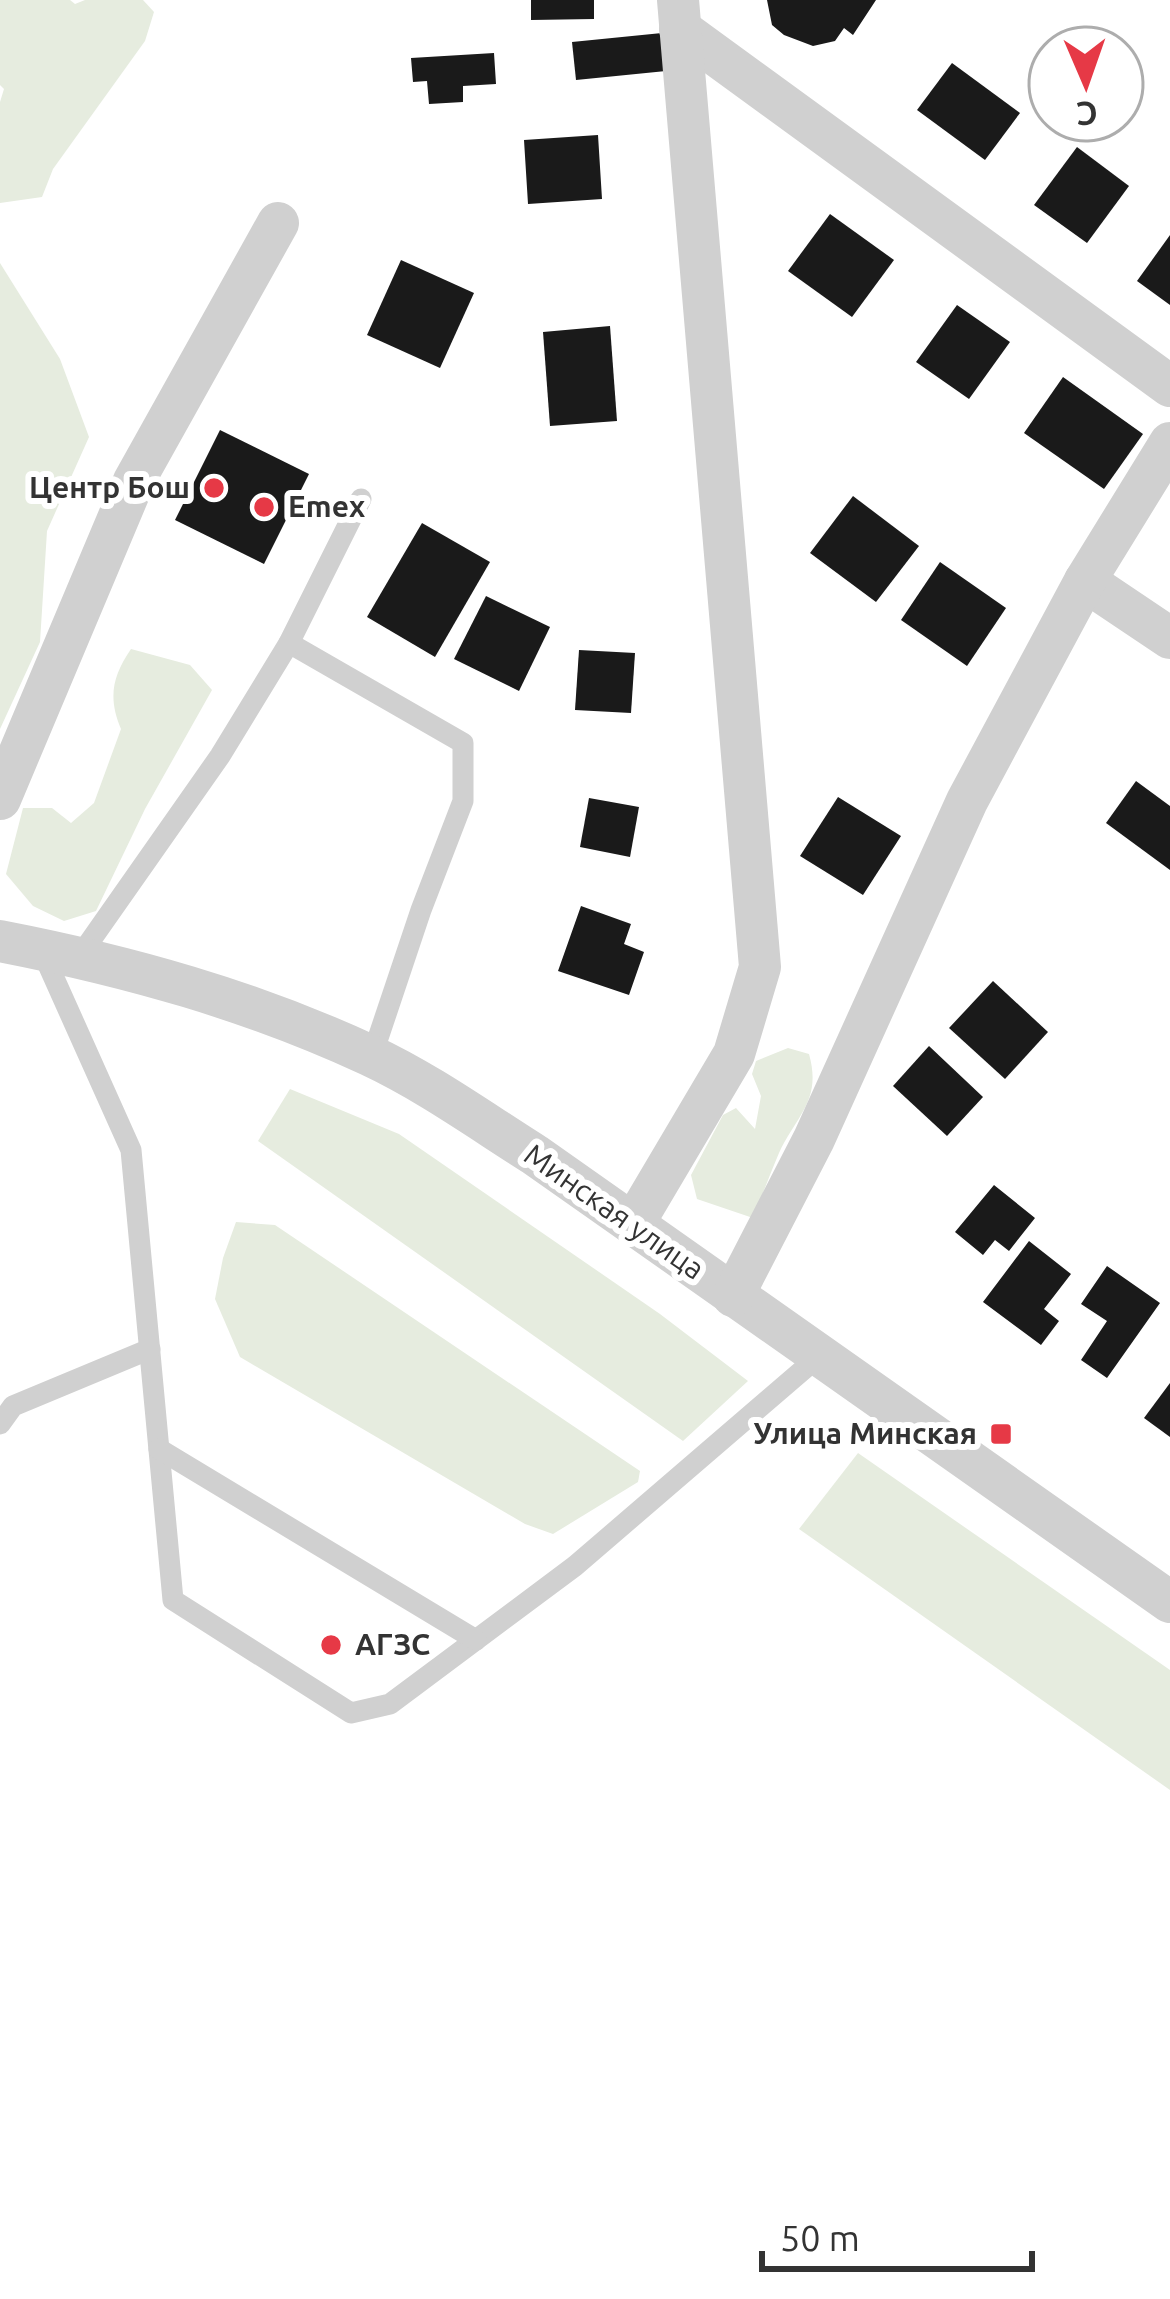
<svg xmlns="http://www.w3.org/2000/svg" width="1170" height="2299" font-family="Ubuntu,sans-serif">
	<style>
		.green { fill: #e6ecdf }
		.building { fill: #1a1a1a }
		.lines { fill: none; stroke-linecap: round; stroke-linejoin: round }
		.lane { stroke: #d0d0d0; stroke-width: 21 }
		.street { stroke: #d0d0d0; stroke-width: 42 }
		.poi-dot { fill: #e63946; stroke: #fff; stroke-width: 4.5 }
		.labels { text-anchor: middle; stroke-width: 12; stroke-linejoin: round; paint-order: stroke }
		.poi-label { font-size: 30px; font-weight: bold; fill: #333; stroke: #fff; text-anchor: end }
		.street-label { font-size: 30px; fill: #333; stroke: #fff }
	</style>
	<rect width="100%" height="100%" fill="#fff"/>
	<g class="green">
		<path d="M0,0H70L75,4L85,0H143L154,12L145,41L53,169L42,197L0,203V102L4,89L0,85Z"/>
		<path d="M0,263L60,359L89,437L47,531L40,642L0,729Z"/>
		<path d="M131,649L190,665L212,690L145,809L96,911L64,921L33,906L6,874L23,808H52L71,823L94,803L121,729C108,698 112,677 131,649Z"/>
		<path d="M788,1048L809,1054C822,1100 797,1115 779,1153C770,1174 762,1196 753,1218L697,1199L691,1175L723,1115L736,1108L755,1129L761,1096L752,1074L756,1061Z"/>
		<path d="M290,1089L399,1134L660,1314L748,1381L683,1441L258,1141Z"/>
		<path d="M236,1222L275,1225L640,1471L638,1482L553,1534L525,1524L240,1357L215,1299L223,1258Z"/>
		<path d="M858,1453L1170,1670V1790L799,1529Z"/>
	</g>
	<g class="building">
		<path d="M531,0H594V19L531,20Z"/>
		<path d="M767,0H876L853,35L844,28L835,41L813,46L784,35L772,25Z"/>
		<path d="M662,33L666,71L576,80L572,42Z"/>
		<path d="M494,53L496,84L463,86V102L429,104L427,81L413,82L411,58Z"/>
		<path d="M952,63L1020,113L985,160L917,110Z"/>
		<path d="M598,135L602,199L528,204L524,140Z"/>
		<path d="M1077,147L1129,186L1087,243L1034,205Z"/>
		<path d="M830,214L894,260L852,317L788,271Z"/>
		<path d="M1170,235V305L1137,281Z"/>
		<path d="M401,260L474,293L440,368L367,335Z"/>
		<path d="M957,305L1010,342L969,399L916,362Z"/>
		<path d="M610,326L617,421L550,426L543,332Z"/>
		<path d="M1063,377L1143,434L1104,489L1024,433Z"/>
		<path d="M220,430L309,474L264,564L175,520Z"/>
		<path d="M853,496L919,546L876,602L810,553Z"/>
		<path d="M422,523L490,562L435,657L367,617Z"/>
		<path d="M940,562L1006,608L967,666L901,620Z"/>
		<path d="M486,596L550,627L519,691L454,659Z"/>
		<path d="M579,650L635,653L631,713L575,710Z"/>
		<path d="M1136,781L1170,806V870L1106,823Z"/>
		<path d="M838,797L901,836L863,895L800,856Z"/>
		<path d="M589,798L639,807L630,857L580,847Z"/>
		<path d="M581,906L631,924L624,944L644,952L629,995L558,971Z"/>
		<path d="M993,981L1048,1032L1005,1079L949,1028Z"/>
		<path d="M929,1046L983,1097L947,1136L893,1086Z"/>
		<path d="M994,1185L1035,1218L1009,1251L995,1240L983,1255L955,1232Z"/>
		<path d="M1029,1241L1071,1274L1044,1309L1059,1321L1041,1345L983,1302Z"/>
		<path d="M1107,1266L1160,1303L1107,1378L1081,1360L1107,1321L1081,1304Z"/>
		<path d="M1170,1383V1437L1144,1418Z"/>
	</g>
	<g class="lines">
		<g class="lane">
			<path d="M289,643L463,743V801L421,910L372,1056"/>
			<path d="M41,949L131,1150L173,1600L351,1713L390,1704L575,1566L818,1357"/>
			<path d="M79,957L220,756L289,643L361,499"/>
			<path d="M0,1424L13,1406L150,1349"/>
			<path d="M159,1449L476,1640"/>
		</g>
		<g class="street">
			<path d="M680,29L1170,386"/>
			<path d="M1085,581L1170,638"/>
			<path d="M0,799L134,481L278,223"/>
			<path d="M0,941C129,966 250,1000 369,1055C427,1082 481,1121 535,1155L1170,1602"/>
			<path d="M634,1223L734,1054L760,967L678,0"/>
			<path d="M733,1296L814,1139L967,801L1085,581L1170,443"/>
		</g>
	</g>
	<g class="poi-dot">
		<circle cx="214" cy="488" r="12"/>
		<circle cx="264" cy="507" r="12"/>
		<rect x="989" y="1422" width="24" height="24" rx="6"/>
		<circle cx="331" cy="1645" r="12"/>
	</g>
	<g class="labels">
		<g class="poi-label">
			<text x="190" y="498">Центр Бош</text>
			<text x="288" y="517" text-anchor="start">Emex</text>
			<text x="977" y="1444">Улица Минская</text>
			<text x="355" y="1655" text-anchor="start">АГЗС</text>
		</g>
		<g class="street-label">
			<text transform="translate(614 1212) rotate(35)" y="10">Минская улица</text>
		</g>
	</g>
	<g transform="translate(1086 84) rotate(178)"><circle r="57" fill="#ffffff" stroke="#adadad" stroke-width="3"/>
	<path d="M0-9L21 45L0 30L-21 45Z" fill="#e63946"/>
	<text y="-18" font-size="33" font-weight="bold" text-anchor="middle" fill="#333333">С</text>
	</g>
	<path d="M762 2251v18h270v-18" fill="none" stroke="#333333" stroke-width="6"/>
	<text x="780" y="2251" font-size="36" fill="#333333" stroke="#ffffff" stroke-width="9" paint-order="stroke">50 m</text>
</svg>
